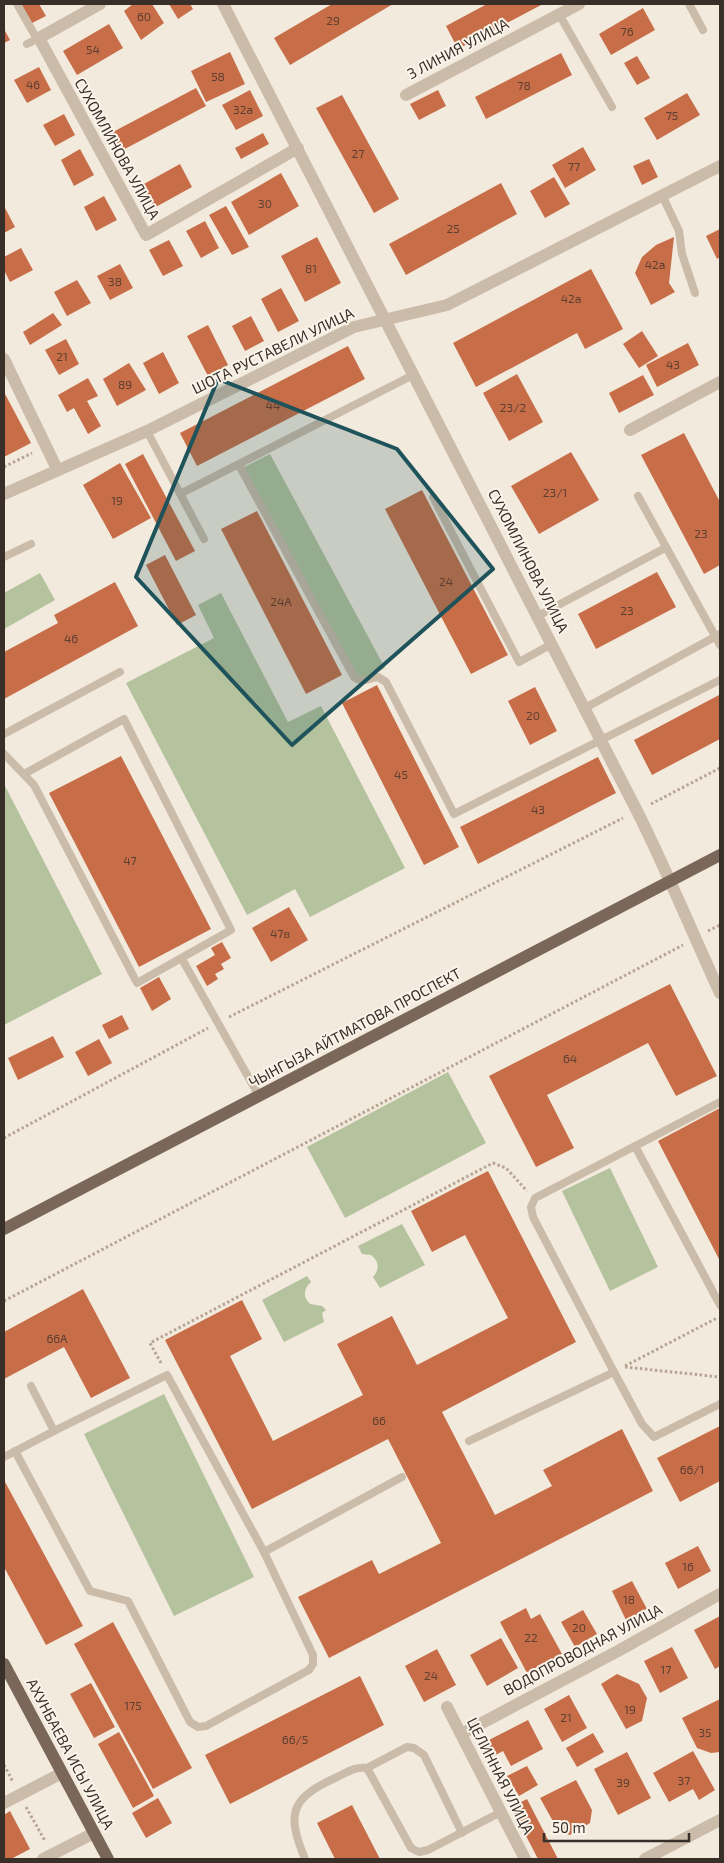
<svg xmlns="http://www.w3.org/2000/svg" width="724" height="1863" font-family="'Exo 2',sans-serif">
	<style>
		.green { fill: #b4c29d }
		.building { fill: #c76e48 }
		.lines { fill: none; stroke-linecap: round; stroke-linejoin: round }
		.path { stroke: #b7a593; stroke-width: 3; stroke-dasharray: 2.5 2.5; stroke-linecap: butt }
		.service { stroke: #cbbba9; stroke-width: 8 }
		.minor { stroke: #cbbba9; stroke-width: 12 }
		.primary { stroke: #7a675a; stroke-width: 12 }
		.marked { fill: #1e535b; fill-opacity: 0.2; stroke: #1e535b; stroke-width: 4; stroke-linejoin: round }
		.labels { text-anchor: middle; stroke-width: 4; stroke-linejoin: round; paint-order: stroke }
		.number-label { font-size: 12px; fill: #5c3f31 }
		.street-label { font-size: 15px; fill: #382f29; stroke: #faf4ea }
	</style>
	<rect width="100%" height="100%" fill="#f3eade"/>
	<g class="green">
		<path d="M270,454L385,668L364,679L355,674L244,467Z"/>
		<path d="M40,573L55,600L4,629V593Z"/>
		<path d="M221,593L288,722L321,706L405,868L310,917L295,889L247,915L126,683L214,638L198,605Z"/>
		<path d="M4,784L102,974L4,1025Z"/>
		<path d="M448,1072L486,1143L345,1218L307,1147Z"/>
		<path d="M610,1168L658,1267L610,1291L562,1191Z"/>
		<path d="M402,1224L425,1265L380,1288L373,1277C380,1269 379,1261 371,1255L362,1254L358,1246Z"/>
		<path d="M307,1276L311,1282C303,1289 303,1298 310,1304L322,1306L326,1310L322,1313L324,1322L284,1342L262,1300Z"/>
		<path d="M164,1394L254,1577L174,1616L84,1434Z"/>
	</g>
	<g class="building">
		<path d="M18,4H39L46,16L30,24Z"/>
		<path d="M133,4H152L164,23L141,40L124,11Z"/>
		<path d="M169,4H190L193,9L178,19Z"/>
		<path d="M332,4H393L290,65L274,38Z"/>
		<path d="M487,4H543L458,49L446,26Z"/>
		<path d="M643,8L655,30L611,55L599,34Z"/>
		<path d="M109,24L123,48L77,75L63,51Z"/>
		<path d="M4,29L10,40L4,43Z"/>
		<path d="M230,52L245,84L206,102L191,71Z"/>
		<path d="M561,53L572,75L486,119L475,97Z"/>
		<path d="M637,56L650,78L637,85L624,63Z"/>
		<path d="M39,67L51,90L27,103L14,80Z"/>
		<path d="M196,88L206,106L121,151L111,133Z"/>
		<path d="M250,90L263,116L236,130L222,105Z"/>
		<path d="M438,90L446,106L419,120L410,104Z"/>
		<path d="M687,93L700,115L657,140L644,118Z"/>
		<path d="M342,95L399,199L374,213L316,108Z"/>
		<path d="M64,114L75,135L55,146L43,125Z"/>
		<path d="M263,133L269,144L241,159L235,148Z"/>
		<path d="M583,147L596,170L565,188L552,165Z"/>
		<path d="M80,149L94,175L74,186L61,160Z"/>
		<path d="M649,159L658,177L642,185L633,166Z"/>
		<path d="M180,164L192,187L154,208L142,185Z"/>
		<path d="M281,173L299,206L249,235L231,202Z"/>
		<path d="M554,177L570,204L545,218L530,191Z"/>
		<path d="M501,183L517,214L406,275L389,244Z"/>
		<path d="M104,196L117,220L96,231L84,207Z"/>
		<path d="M4,206L15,227L4,233Z"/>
		<path d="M226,206L249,247L232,255L209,215Z"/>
		<path d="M205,221L219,248L201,258L186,231Z"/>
		<path d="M720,229V257L717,259L706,236Z"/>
		<path d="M317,237L341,283L305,302L281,256Z"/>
		<path d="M674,237L669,283L675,292L651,305L635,273L642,257L656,245Z"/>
		<path d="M169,240L183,266L163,276L149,250Z"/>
		<path d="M21,248L33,270L10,282L4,270V257Z"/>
		<path d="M120,264L133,288L110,300L97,276Z"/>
		<path d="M591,269L623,329L585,349L577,333L476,387L453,343Z"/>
		<path d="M77,280L91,303L67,316L54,292Z"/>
		<path d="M281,288L299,321L278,332L261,299Z"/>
		<path d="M53,313L62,325L30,345L23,332Z"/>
		<path d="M251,316L264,341L245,351L232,326Z"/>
		<path d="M208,325L228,365L208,376L187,336Z"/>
		<path d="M642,331L658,356L639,368L623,344Z"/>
		<path d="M66,339L79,364L59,375L45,350Z"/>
		<path d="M688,343L699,365L657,387L646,365Z"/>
		<path d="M348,346L365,379L197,466L180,433Z"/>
		<path d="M163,352L179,383L159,394L143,363Z"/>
		<path d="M129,363L146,390L117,406L103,379Z"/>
		<path d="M517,374L543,422L509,441L483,393Z"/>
		<path d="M643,375L654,395L619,413L609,393Z"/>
		<path d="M88,378L98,396L87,401L101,426L88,434L74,408L67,412L58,395Z"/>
		<path d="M4,392L31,443L4,457Z"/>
		<path d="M684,433L720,502V565L704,574L641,455Z"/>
		<path d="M571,452L599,500L539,534L511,486Z"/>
		<path d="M143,454L195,551L176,561L125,464Z"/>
		<path d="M120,463L151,518L113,539L83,485Z"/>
		<path d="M422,490L508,655L471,674L385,509Z"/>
		<path d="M257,511L342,675L306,694L221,529Z"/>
		<path d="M165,555L196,615L177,625L146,565Z"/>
		<path d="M657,572L676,607L596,649L578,614Z"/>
		<path d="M115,582L138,626L4,699V652L58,623L54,615Z"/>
		<path d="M377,685L459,847L424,865L342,703Z"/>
		<path d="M535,687L557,731L530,745L508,701Z"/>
		<path d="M719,695L720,739L652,775L634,740Z"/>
		<path d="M121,756L211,929L139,967L49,793Z"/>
		<path d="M598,757L616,793L478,864L460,827Z"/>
		<path d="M289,907L308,940L271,962L252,928Z"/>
		<path d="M222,942L231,958L221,964L224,969L215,974L218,979L207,986L196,966L215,955L211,948Z"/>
		<path d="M159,977L171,999L152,1011L140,988Z"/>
		<path d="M670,984L717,1076L676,1096L648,1043L547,1095L574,1148L536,1167L489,1076Z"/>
		<path d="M122,1015L129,1029L109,1039L102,1025Z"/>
		<path d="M53,1036L64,1057L18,1080L8,1058Z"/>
		<path d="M99,1039L112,1063L88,1076L75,1052Z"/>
		<path d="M720,1108V1261L658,1141Z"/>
		<path d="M488,1171L576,1342L442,1412L495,1515L552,1486L543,1470L622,1429L653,1491L329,1658L298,1597L372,1560L379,1574L441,1543L388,1439L252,1509L165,1340L242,1300L262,1339L230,1356L273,1441L363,1395L337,1344L392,1316L417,1365L508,1318L465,1235L432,1252L411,1211Z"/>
		<path d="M83,1289L130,1378L91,1398L64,1347L4,1379V1332Z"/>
		<path d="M720,1426V1481L680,1502L657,1458Z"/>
		<path d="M4,1480L83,1626L46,1645L4,1567Z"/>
		<path d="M698,1546L711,1571L678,1589L665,1563Z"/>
		<path d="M632,1581L647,1609L626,1620L612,1591Z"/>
		<path d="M526,1608L531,1619L540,1614L562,1654L527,1673L500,1622Z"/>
		<path d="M583,1610L597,1634L575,1647L561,1622Z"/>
		<path d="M720,1616V1666L715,1669L694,1630Z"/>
		<path d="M113,1622L192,1768L153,1789L74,1644Z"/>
		<path d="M501,1638L518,1668L487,1686L470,1655Z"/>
		<path d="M672,1647L688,1678L660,1693L644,1661Z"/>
		<path d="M437,1649L456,1685L424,1702L405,1666Z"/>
		<path d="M617,1674L639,1684L647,1698L642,1721L626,1729L601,1684Z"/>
		<path d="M360,1676L384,1725L230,1804L205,1755Z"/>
		<path d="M91,1683L115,1727L94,1738L70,1694Z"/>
		<path d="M569,1695L587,1728L562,1742L544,1709Z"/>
		<path d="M720,1699V1752L711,1753L697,1748L682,1718Z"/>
		<path d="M528,1720L543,1749L511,1766L503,1751L488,1759L481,1744Z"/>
		<path d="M119,1732L154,1796L133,1808L98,1744Z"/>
		<path d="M593,1733L604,1752L577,1767L566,1748Z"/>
		<path d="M693,1751L715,1790L699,1800L693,1789L669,1802L653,1773Z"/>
		<path d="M627,1752L651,1798L618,1815L594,1769Z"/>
		<path d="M527,1766L538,1785L519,1796L507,1776Z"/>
		<path d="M576,1780L592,1810L590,1823L570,1835L559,1832L540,1798Z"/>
		<path d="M158,1798L172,1823L146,1838L132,1813Z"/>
		<path d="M527,1799L558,1859H538L511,1807Z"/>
		<path d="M352,1805L380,1859H335L317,1823Z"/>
		<path d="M10,1811L30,1849L11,1859H4V1815Z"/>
	</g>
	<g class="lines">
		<g class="path">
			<path d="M4,467L32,453"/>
			<path d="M651,804L720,768"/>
			<path d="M708,931L720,925"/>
			<path d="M229,1017L623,818"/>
			<path d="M4,1138L208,1028"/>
			<path d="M4,1301L683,945"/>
			<path d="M161,1363L150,1343L493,1163L506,1168L527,1191"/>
			<path d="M625,1366L717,1318"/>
			<path d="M625,1367L720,1377"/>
			<path d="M4,1765L13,1782"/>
			<path d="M26,1807L45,1841"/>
		</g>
		<g class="service">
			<path d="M17,4L37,39"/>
			<path d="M689,4L703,30"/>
			<path d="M559,14L612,107"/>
			<path d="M27,44L39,38"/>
			<path d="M662,195L679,231L682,254L695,293"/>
			<path d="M147,431L204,539"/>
			<path d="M239,465L354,677C363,684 368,678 378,677L386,682L454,814L720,680"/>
			<path d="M180,494L415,374"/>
			<path d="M638,496L720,645"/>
			<path d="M433,497L519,662L552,644"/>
			<path d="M4,557L31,544"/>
			<path d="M538,616L665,548"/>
			<path d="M585,708L720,634"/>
			<path d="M4,734L120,672"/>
			<path d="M4,754L34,785L137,983L231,930L124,719L24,774"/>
			<path d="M182,959L259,1096"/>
			<path d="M635,1146L720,1305"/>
			<path d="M614,1372L533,1217L531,1207L535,1198L720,1102"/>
			<path d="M54,1431L167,1375L264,1552L402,1477"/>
			<path d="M469,1441L614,1372L642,1424L654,1437L720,1404"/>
			<path d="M15,1451L90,1591L128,1601L190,1722L198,1727L206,1726L309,1670L313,1664V1655L264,1552"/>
			<path d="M4,1457L54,1431L31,1386"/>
			<path d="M367,1768L407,1747L414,1748L424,1755L462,1833"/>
			<path d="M305,1859C287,1815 289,1799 335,1778C346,1773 355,1766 367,1768L411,1848L419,1852L428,1850L501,1812"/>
		</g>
		<g class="minor">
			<path d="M100,4L39,38L146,235L298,148"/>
			<path d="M223,4L637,811C667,871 692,932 720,993"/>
			<path d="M406,95L579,4"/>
			<path d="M4,359L57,469"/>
			<path d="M630,430L720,382"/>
			<path d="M4,494L147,431L354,327L447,305L720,166"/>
			<path d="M447,1707L525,1859"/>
			<path d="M461,1734L618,1651L720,1594"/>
			<path d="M4,1803L62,1773"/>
			<path d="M43,1859L94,1833"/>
			<path d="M645,1859L720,1820"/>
		</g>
		<g class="primary">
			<path d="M4,1229L720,855"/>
			<path d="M4,1664L108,1859"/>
		</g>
	</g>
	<path class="marked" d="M218,379L397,449L493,569L292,745L136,577Z"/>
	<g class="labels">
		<g class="number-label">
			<text x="144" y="21">60</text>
			<text x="333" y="25">29</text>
			<text x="627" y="36">76</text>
			<text x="93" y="54">54</text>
			<text x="218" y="81">58</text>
			<text x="33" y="89">46</text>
			<text x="524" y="90">78</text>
			<text x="243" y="114">32a</text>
			<text x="672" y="120">75</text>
			<text x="358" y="158">27</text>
			<text x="574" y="171">77</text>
			<text x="265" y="208">30</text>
			<text x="453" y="233">25</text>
			<text x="655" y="269">42а</text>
			<text x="311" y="273">81</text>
			<text x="115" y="286">38</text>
			<text x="571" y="303">42а</text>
			<text x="62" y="361">21</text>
			<text x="673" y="369">43</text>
			<text x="125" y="389">89</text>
			<text x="273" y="410">44</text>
			<text x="513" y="412">23/2</text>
			<text x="555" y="497">23/1</text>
			<text x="117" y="505">19</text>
			<text x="701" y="538">23</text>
			<text x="446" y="586">24</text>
			<text x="281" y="606">24А</text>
			<text x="627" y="615">23</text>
			<text x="71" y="643">46</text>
			<text x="533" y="720">20</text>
			<text x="401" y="779">45</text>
			<text x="538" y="814">43</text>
			<text x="130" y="865">47</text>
			<text x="280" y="938">47в</text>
			<text x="570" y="1063">64</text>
			<text x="57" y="1343">66А</text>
			<text x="379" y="1425">66</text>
			<text x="692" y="1474">66/1</text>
			<text x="688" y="1571">16</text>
			<text x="629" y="1604">18</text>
			<text x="579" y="1632">20</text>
			<text x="531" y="1642">22</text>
			<text x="666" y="1674">17</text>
			<text x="431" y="1680">24</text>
			<text x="133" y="1710">175</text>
			<text x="630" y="1714">19</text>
			<text x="566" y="1722">21</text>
			<text x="705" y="1737">35</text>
			<text x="295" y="1744">66/5</text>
			<text x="684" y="1785">37</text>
			<text x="623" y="1787">39</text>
		</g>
		<g class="street-label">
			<text transform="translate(458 49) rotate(-28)" y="5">3 ЛИНИЯ УЛИЦА</text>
			<text transform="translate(117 149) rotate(61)" y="5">СУХОМЛИНОВА УЛИЦА</text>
			<text transform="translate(273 351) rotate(-26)" y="5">ШОТА РУСТАВЕЛИ УЛИЦА</text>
			<text transform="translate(528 561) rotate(63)" y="5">СУХОМЛИНОВА УЛИЦА</text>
			<text transform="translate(355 1028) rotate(-28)" y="5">ЧЫНГЫЗА АЙТМАТОВА ПРОСПЕКТ</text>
			<text transform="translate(583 1650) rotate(-28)" y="5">ВОДОПРОВОДНАЯ УЛИЦА</text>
			<text transform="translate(70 1754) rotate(62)" y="5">АХУНБАЕВА ИСЫ УЛИЦА</text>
			<text transform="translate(500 1776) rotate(63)" y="5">ЦЕЛИННАЯ УЛИЦА</text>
		</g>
	</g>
	<rect width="724" height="1863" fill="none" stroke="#382f29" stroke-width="10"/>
	<path d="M544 1833v8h145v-8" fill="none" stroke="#382f29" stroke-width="2.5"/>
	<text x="552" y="1833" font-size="15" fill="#382f29" stroke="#faf4ea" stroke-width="4" paint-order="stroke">50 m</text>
</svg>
